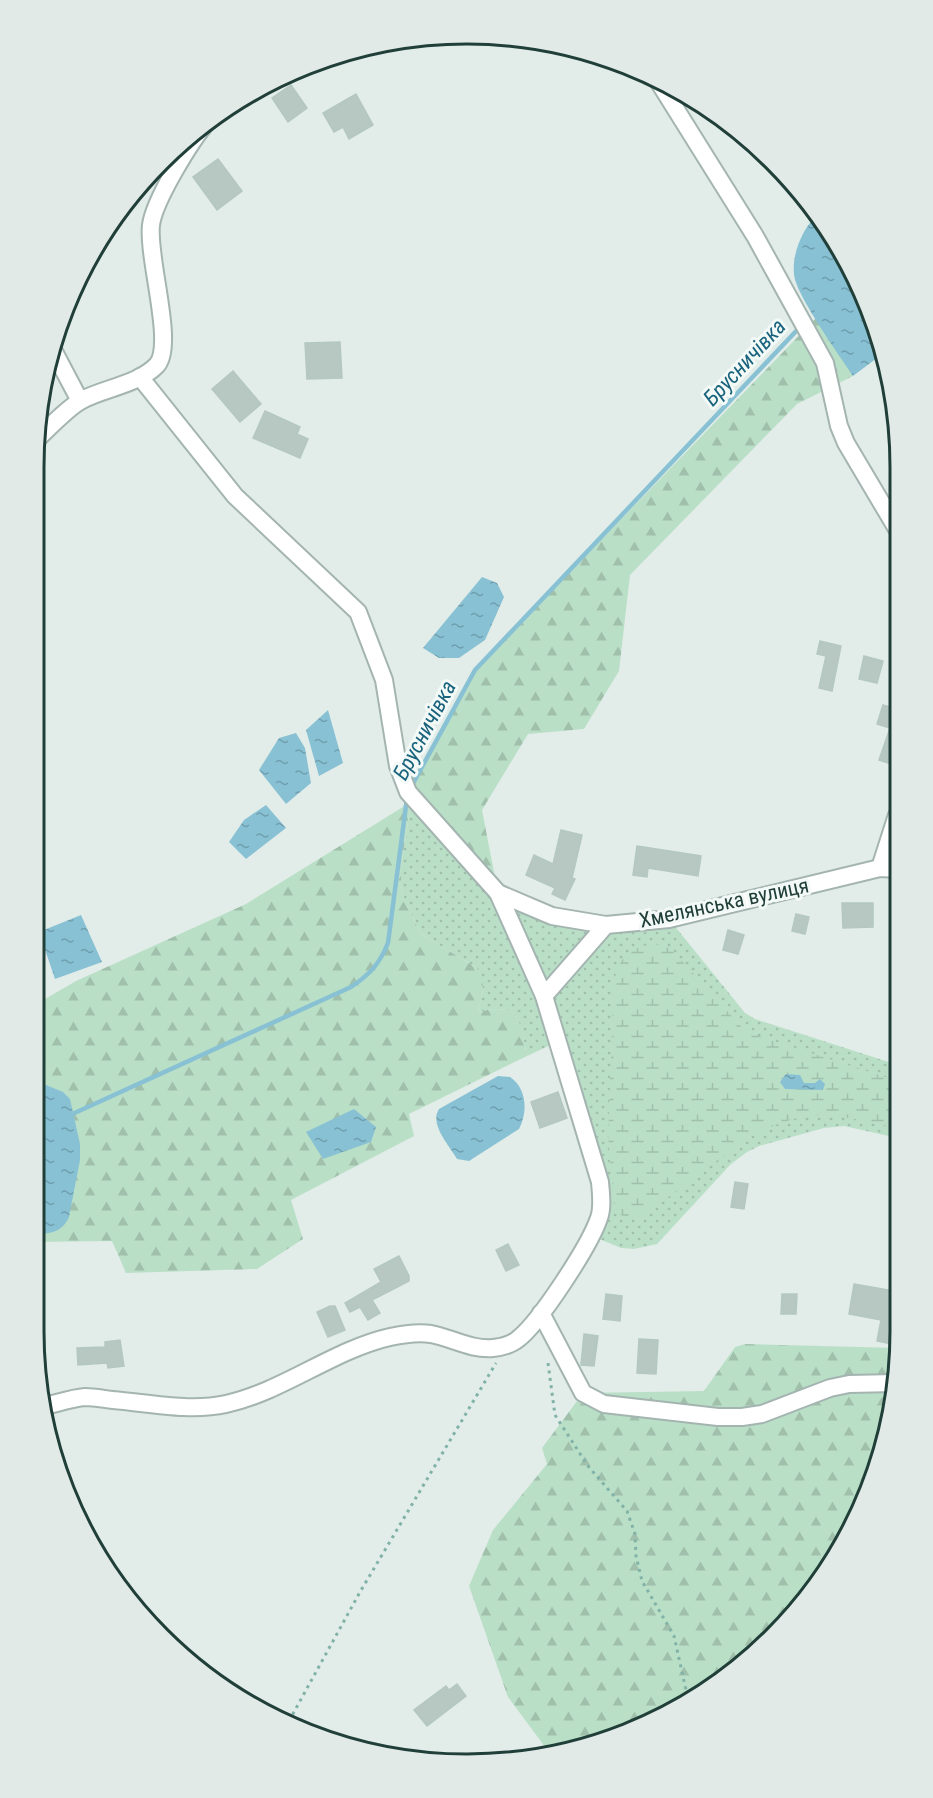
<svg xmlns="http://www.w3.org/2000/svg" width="933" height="1798" font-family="'Roboto Condensed',sans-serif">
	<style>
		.grass { fill: url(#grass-dots) }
		.forest { fill: url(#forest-firs) }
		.wetland { fill: url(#wetland-marsh) }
		.water { fill: url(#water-ripples) }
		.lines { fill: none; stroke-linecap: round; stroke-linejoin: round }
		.stream { stroke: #88c1d4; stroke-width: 4.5 }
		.building { fill: #b7c8c2; stroke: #b4c7c1; stroke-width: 1.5 }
		.minor-casing { stroke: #a4b5b1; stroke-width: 20 }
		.path { stroke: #81b2a7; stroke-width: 3; stroke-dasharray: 3 4.5; stroke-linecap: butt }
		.minor { stroke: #fff; stroke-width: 16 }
		.labels { text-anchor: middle; stroke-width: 6; stroke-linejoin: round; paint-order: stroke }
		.street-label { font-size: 21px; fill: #213f39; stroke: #f3f9f6 }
		.water-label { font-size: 22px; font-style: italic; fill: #19637d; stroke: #f3f9f6 }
		.rim { fill: none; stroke: #213f39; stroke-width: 3 }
	</style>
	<defs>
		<pattern id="grass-dots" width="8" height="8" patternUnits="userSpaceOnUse" patternTransform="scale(1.5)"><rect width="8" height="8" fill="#badfc7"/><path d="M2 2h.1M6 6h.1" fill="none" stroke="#a0c0ac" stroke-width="1.8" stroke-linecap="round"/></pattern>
		<pattern id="forest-firs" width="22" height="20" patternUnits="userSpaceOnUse" patternTransform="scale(1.5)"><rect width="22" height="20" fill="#badfc7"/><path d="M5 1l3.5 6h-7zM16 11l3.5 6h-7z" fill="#a0c0ac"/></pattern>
		<pattern id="wetland-marsh" width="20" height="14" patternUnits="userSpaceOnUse" patternTransform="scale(1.5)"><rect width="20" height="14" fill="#badfc7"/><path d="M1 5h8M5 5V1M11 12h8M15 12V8" fill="none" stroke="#a0c0ac"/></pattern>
		<pattern id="water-ripples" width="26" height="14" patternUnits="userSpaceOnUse" patternTransform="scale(1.5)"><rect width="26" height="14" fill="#88c1d4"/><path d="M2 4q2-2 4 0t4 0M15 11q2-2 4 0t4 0" fill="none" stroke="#6f9ead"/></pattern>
	</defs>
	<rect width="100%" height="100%" fill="#e2ede9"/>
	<path class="grass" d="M411,802L498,893L552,916L669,919L745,1013L755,1019L898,1065V1138L844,1126L824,1128L759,1146L747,1152L731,1164L657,1244L634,1249L621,1248L592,1236L600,1215L557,1042L527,1056C520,1021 520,1001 478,1012L483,990L477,968L421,934L404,900L401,885V867Z"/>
	<g class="forest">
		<path d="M816,318L853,376L797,404L630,575L619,671L584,729L528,734L482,810L498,893L408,792L475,670Z"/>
		<path d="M411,802L401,867V885L404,900L421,934L477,968L482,978L483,990L478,1012C521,1001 520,1021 527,1056L409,1114L414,1136L291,1200L303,1239L257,1269L126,1273L112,1241L33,1242V1006L76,981L246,904Z"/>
		<path d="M745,1344L899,1348V1360L885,1443L855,1524L773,1638L658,1720L579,1750L551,1755L508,1697L469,1586L493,1530L547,1464L542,1448L583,1393L704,1391L735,1347Z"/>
	</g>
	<path class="wetland" d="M652,944L662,945L672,950L746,1032L898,1081V1128C875,1124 844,1115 821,1115C795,1115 768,1127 746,1139L644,1215C632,1219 622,1220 615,1208L608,1137L614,981C620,957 627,949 652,944Z"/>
	<g class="water">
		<path d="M817,215L827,225L867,301L881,355L853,376C840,356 795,294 794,274C792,254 802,229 817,215Z"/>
		<path d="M482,577L497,583L504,597L485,640L459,658H439L423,648Z"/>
		<path d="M328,710L343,763L319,776L306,730Z"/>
		<path d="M296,733L305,748L311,783L286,804L259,770L279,738Z"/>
		<path d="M266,805L286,828L246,859L229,842L244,820Z"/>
		<path d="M81,915L102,962L55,979L39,932Z"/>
		<path d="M786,1074L800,1075L804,1083H815L820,1079L825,1084L823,1090L785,1089L780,1082Z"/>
		<path d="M498,1076L510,1077C527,1088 528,1113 519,1129L469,1161L457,1159C449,1145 429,1124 439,1109Z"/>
		<path d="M46,1085L63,1092L70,1099L80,1144V1160L69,1217C62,1233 49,1234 33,1234V1087Z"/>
		<path d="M354,1109L376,1127L371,1142L323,1159L306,1132Z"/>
	</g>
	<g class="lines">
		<g class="stream">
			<path d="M411,787L475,670L800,327"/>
			<path d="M68,1116L351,987C370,974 379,965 388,943L407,798"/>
		</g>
	</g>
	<g class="building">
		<path d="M291,85L307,108L288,122L272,98Z"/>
		<path d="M356,94L373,125L349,139L343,127L334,132L323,113Z"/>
		<path d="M218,159L242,191L217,210L193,177Z"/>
		<path d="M340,342L342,378L307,379L305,343Z"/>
		<path d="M233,371L261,404L240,422L212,389Z"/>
		<path d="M265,411L300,427L297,434L308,439L300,458L253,438Z"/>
		<path d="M820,641L841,646L832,691L819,688L826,656L817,654Z"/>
		<path d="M864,656L883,661L877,683L859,679Z"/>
		<path d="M883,705L897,709V744L891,764L879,760L890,728L877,724Z"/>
		<path d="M561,830L582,835L572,878L575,879L565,900L552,894L555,888L526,875L534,855L553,864Z"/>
		<path d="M637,846L701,856L698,876L648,868L647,877L633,875Z"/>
		<path d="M842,903H873V927L843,928Z"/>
		<path d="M796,914L809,917L805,934L792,931Z"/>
		<path d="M728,930L744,935L738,954L723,950Z"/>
		<path d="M558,1092L567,1118L540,1128L531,1102Z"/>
		<path d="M735,1182L748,1184L744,1209L731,1207Z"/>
		<path d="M508,1244L519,1265L506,1271L496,1250Z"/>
		<path d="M399,1256L409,1276V1281L372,1300L380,1313L368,1320L360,1307L350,1312L345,1303L381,1282L374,1269Z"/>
		<path d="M854,1284L899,1292V1334L894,1333L892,1344L877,1341L881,1320L849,1314Z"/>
		<path d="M606,1294L622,1296L620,1321L603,1319Z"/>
		<path d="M782,1294H797L796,1314H781Z"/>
		<path d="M330,1306H335L345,1330L328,1337L317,1312Z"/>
		<path d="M584,1334L598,1336L594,1366L581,1365Z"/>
		<path d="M639,1339L658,1340L656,1374L637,1373Z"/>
		<path d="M120,1340L124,1366L108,1368L107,1363L78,1365L77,1348L105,1347V1342Z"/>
		<path d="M457,1684L466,1696L427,1726L414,1710L446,1686L449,1690Z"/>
	</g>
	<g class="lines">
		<defs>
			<g id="minor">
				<path d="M655,76L755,236L825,363L839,426L846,443L897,529"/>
				<path d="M51,346L80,401"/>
				<path d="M140,377L235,496L358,612L384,680L398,766L408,792L498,893L552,916L606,925"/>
				<path d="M34,442C47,430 68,407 82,400C105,388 139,384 157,365C175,344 147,258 151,225C154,201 191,140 208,121"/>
				<path d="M880,868L897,815"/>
				<path d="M544,996L606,925L669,919L880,868L898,869"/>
				<path d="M541,1313L583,1393L604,1404L718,1417H742L762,1414L830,1388L849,1384L895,1383"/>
				<path d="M45,1406C58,1403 72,1398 85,1397C94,1397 104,1399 113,1400C149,1403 190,1412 226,1404C284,1391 333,1350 390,1337C404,1334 418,1332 431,1334C452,1338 471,1350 493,1348C502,1347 511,1345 518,1339C540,1322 590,1245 599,1218C603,1207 601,1194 600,1182L544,996L498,893"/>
			</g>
		</defs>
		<use href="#minor" class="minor-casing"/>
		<g class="path">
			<path d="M548,1363L555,1415L588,1466L627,1511L635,1534L636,1556L642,1581L674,1636L688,1699"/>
			<path d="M289,1721L360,1592L496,1363"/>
		</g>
		<use href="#minor" class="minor"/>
	</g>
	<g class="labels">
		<g class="street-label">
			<text transform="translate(724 903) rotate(-12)" y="7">Хмелянська вулиця</text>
		</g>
		<g class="water-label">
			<text transform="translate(744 362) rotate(-47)" y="8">Брусничівка</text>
			<text transform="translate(424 730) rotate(-62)" y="8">Брусничівка</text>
		</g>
	</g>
	<path d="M0 0H933V1798H0ZM467 44H467A423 423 0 0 1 890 467V1331A423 423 0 0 1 467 1754H467A423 423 0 0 1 44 1331V467A423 423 0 0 1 467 44Z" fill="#e2eae7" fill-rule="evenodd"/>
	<path class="rim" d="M467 44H467A423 423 0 0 1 890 467V1331A423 423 0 0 1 467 1754H467A423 423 0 0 1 44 1331V467A423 423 0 0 1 467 44Z"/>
</svg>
